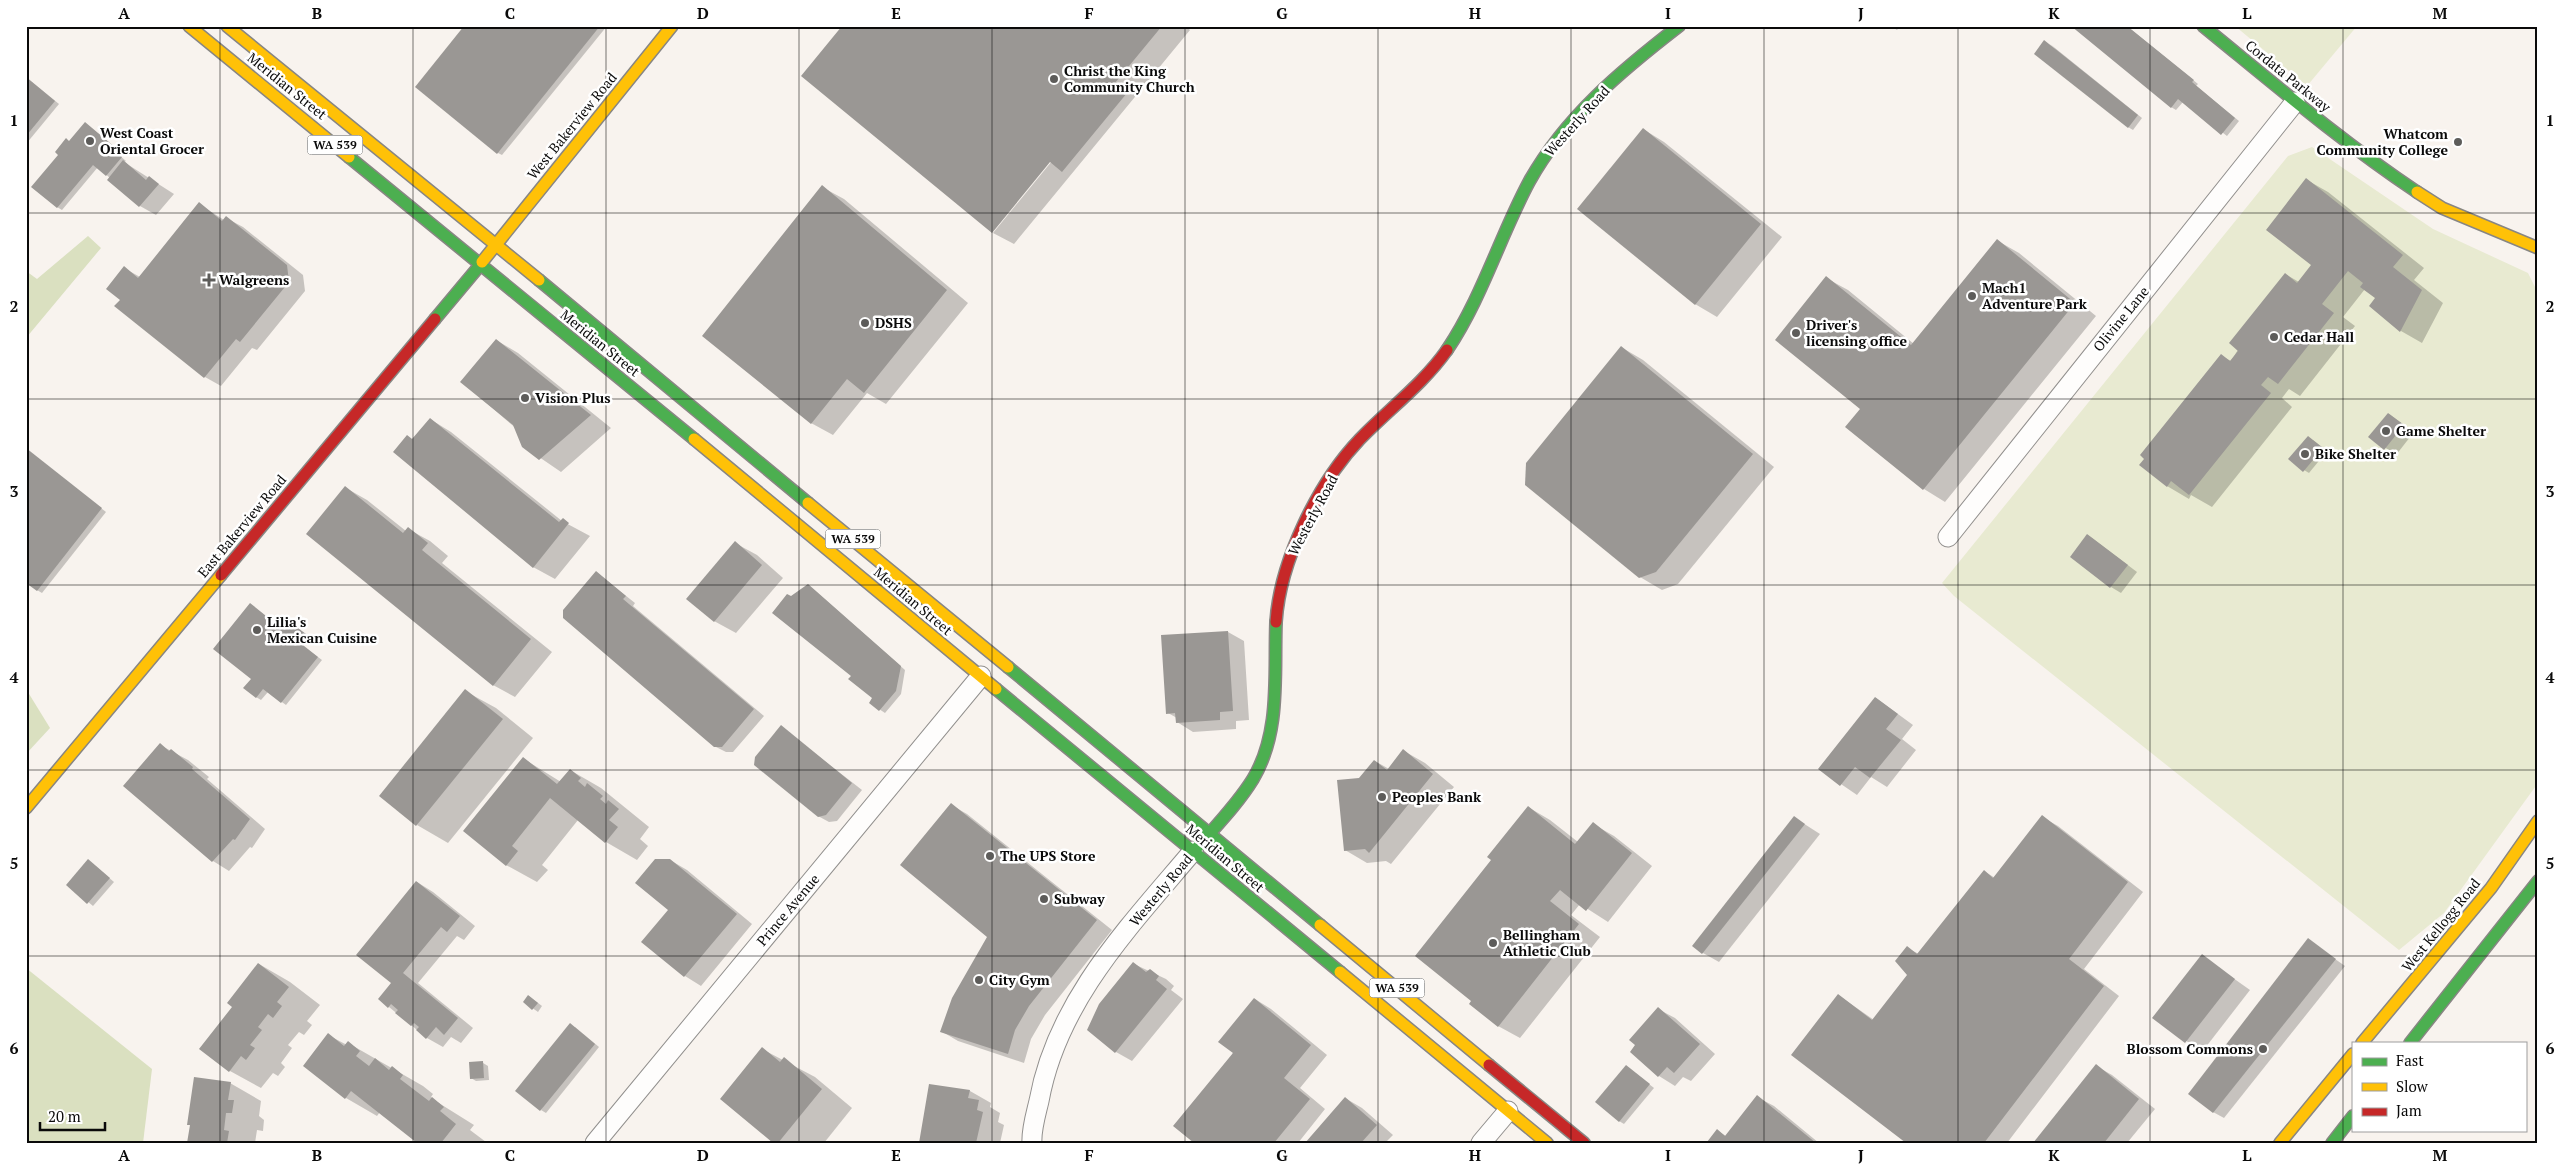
<svg xmlns="http://www.w3.org/2000/svg" width="2564" height="1169" font-family="'PT Serif',serif">
	<style>
		.green { fill: #e8ead1 }
		.forest { fill: #dae0c0 }
		.shadow { fill: #0003 }
		.building { fill: #9a9794 }
		.lines { fill: none; stroke-linecap: round; stroke-linejoin: round }
		.street-casing { stroke: #918f8d; stroke-width: 21 }
		.fast-casing { stroke: #888683; stroke-width: 14 }
		.slow-casing { stroke: #888683; stroke-width: 14 }
		.jam-casing { stroke: #888683; stroke-width: 14 }
		.street { stroke: #fefdfc; stroke-width: 19 }
		.fast { stroke: #4caf50; stroke-width: 11 }
		.slow { stroke: #ffc107; stroke-width: 11 }
		.jam { stroke: #c62828; stroke-width: 11 }
		.grid { fill: none; stroke: #0a0a0a; stroke-width: 1; stroke-opacity: 0.55 }
		.poi-dot { fill: #5d5c5a; stroke: #fff; stroke-width: 2 }
		.labels { text-anchor: middle; stroke-width: 5; stroke-linejoin: round; paint-order: stroke }
		.shield { fill: #fff; stroke: #545454; stroke-width: 1 }
		.shield-label { font-size: 12px; font-weight: bold; fill: #0a0a0a }
		.poi-label { font-size: 14px; font-weight: bold; fill: #0a0a0a; stroke: #fff; text-anchor: start }
		.street-label { font-size: 14px; fill: #0a0a0a; stroke: #fff }
		.neatline { fill: none; stroke: #0a0a0a; stroke-width: 2 }
		.grid-label { font-size: 16px; text-anchor: middle; font-weight: bold; fill: #0a0a0a }
	</style>
	<rect width="100%" height="100%" fill="#f8f3ee"/>
	<g class="green">
		<path d="M2235,26H2357L2307,86Z"/>
		<path d="M2312,147L2433,229L2528,273L2538,293V783L2444,913L2399,950L1954,596L1942,583L2288,156Z"/>
	</g>
	<g class="forest">
		<path d="M88,236L101,248L26,338V271L37,279Z"/>
		<path d="M26,689L50,728L26,754Z"/>
		<path d="M26,968L152,1069L143,1143H26Z"/>
	</g>
	<g class="shadow">
		<path d="M466,26H607L502,155L498,153Z"/>
		<path d="M843,26H1186L1190,30L1014,244L993,233L1061,150Z"/>
		<path d="M1891,26H1900L1897,30Z"/>
		<path d="M2127,26L2198,84L2196,86L2239,121L2227,136L2183,102L2176,110L2171,107Z"/>
		<path d="M2050,44L2142,118L2133,130L2128,127Z"/>
		<path d="M26,77L59,104L26,144Z"/>
		<path d="M90,127L115,147L113,150L126,161L124,162L174,194L156,215L140,206L98,167L62,210L57,207L70,142Z"/>
		<path d="M1643,129L1664,142L1782,237L1717,317L1695,304Z"/>
		<path d="M2307,180L2328,192L2424,268L2414,280L2443,303L2422,343L2401,331L2370,306L2376,298L2365,289L2343,317L2355,326L2300,396L2289,389L2282,398L2292,407L2212,507L2191,495L2189,499L2167,486L2221,356L2231,361L2285,274L2299,282L2313,265Z"/>
		<path d="M822,187L844,199L968,303L886,404L867,393L833,435L811,423Z"/>
		<path d="M199,204L224,220L226,218L243,227L303,275L305,291L257,350L252,348L221,386L205,377L116,306L121,300L124,268L140,277Z"/>
		<path d="M1998,241L2019,253L2096,316L1945,502L1924,489L1847,427L1862,409L1826,278L1848,290L1914,344Z"/>
		<path d="M496,340L518,353L611,428L561,472L523,446L518,430L462,382Z"/>
		<path d="M1621,347L1643,360L1774,467L1678,584L1662,590L1640,577Z"/>
		<path d="M2389,414L2414,432L2396,455L2370,437Z"/>
		<path d="M430,419L451,432L562,521L590,536L555,579L533,567L408,436L413,440Z"/>
		<path d="M2313,440L2327,451L2309,473L2304,470Z"/>
		<path d="M26,449L106,512L42,593L37,590Z"/>
		<path d="M346,488L367,500L406,531L408,529L430,541L448,556L442,563L552,652L515,697L493,685Z"/>
		<path d="M2088,535L2137,572L2121,593L2111,587Z"/>
		<path d="M735,543L757,555L783,578L736,633L714,621Z"/>
		<path d="M596,572L635,603L633,606L764,716L733,752H726L714,746Z"/>
		<path d="M813,589L905,670L901,694L885,713L870,703L874,698L853,676L791,597Z"/>
		<path d="M292,624L310,638L303,646L322,660L286,705L268,692L261,700L256,697L253,679L282,629Z"/>
		<path d="M1228,632L1244,641L1249,720L1236,721V729L1193,732L1177,722V718L1168,713L1163,636Z"/>
		<path d="M465,691L496,708L533,738L448,843L417,825Z"/>
		<path d="M1876,698L1913,725L1902,739L1916,750L1887,787L1871,777L1857,795L1819,769Z"/>
		<path d="M781,727L862,790L837,821L829,822L818,816Z"/>
		<path d="M160,745L188,760L209,777L207,779L265,829L252,848L250,847L229,871L213,861L125,786Z"/>
		<path d="M1404,751L1425,763L1454,787L1391,864L1386,861L1367,863L1345,850L1360,779L1375,761L1389,769Z"/>
		<path d="M524,759L561,782L570,770L601,788L649,827L640,839L648,846L637,860L606,842L578,820L542,865L548,870L537,882L506,865Z"/>
		<path d="M951,805L967,814L1112,930L1045,1015L1031,1039L1024,1063L958,1041L941,1031L988,937Z"/>
		<path d="M1528,807L1550,820L1578,842L1593,824L1614,836L1652,866L1608,922L1580,904L1571,915L1600,937L1520,1038L1498,1026L1472,1001L1493,860Z"/>
		<path d="M2042,817L2058,826L2143,892L2084,969L2119,996L2007,1143H1908L1838,995L1874,1020L1908,975L1907,948L1919,954L1984,871L1995,878Z"/>
		<path d="M1795,818L1820,834L1719,962L1703,953L1693,946Z"/>
		<path d="M670,860L687,870L752,924L701,986L685,976L643,942L670,910Z"/>
		<path d="M93,864L114,882L93,906L68,885Z"/>
		<path d="M417,882L433,892L475,926L464,940L457,936L418,983L473,1028L461,1043L451,1037L443,1047L427,1038L389,1007Z"/>
		<path d="M2308,940L2345,966L2224,1118L2213,1112Z"/>
		<path d="M2202,956L2250,990L2202,1052L2154,1018Z"/>
		<path d="M259,964L290,982L320,1005L307,1021L312,1025L304,1035L299,1032L288,1045L292,1048L281,1063L285,1067L278,1076L273,1073L261,1088L230,1071L234,1007Z"/>
		<path d="M1134,964L1166,979L1174,986L1171,990L1183,999L1132,1061L1116,1052L1089,1030Z"/>
		<path d="M529,996L542,1006L538,1012L524,1002Z"/>
		<path d="M1255,999L1271,1009L1327,1055L1300,1088L1325,1109L1298,1143H1196Z"/>
		<path d="M1658,1009L1675,1018L1715,1054L1691,1081L1683,1077L1675,1086L1659,1076L1631,1052Z"/>
		<path d="M575,1027L599,1047L546,1113L541,1110Z"/>
		<path d="M328,1035L347,1045L348,1043L423,1086L433,1094L431,1097L434,1100L474,1125L470,1130L486,1142L419,1143L380,1112L377,1116L346,1098Z"/>
		<path d="M762,1049L815,1077L852,1108L824,1143H775Z"/>
		<path d="M483,1063L488,1066L489,1080L476,1081L471,1078Z"/>
		<path d="M1626,1066L1654,1088L1624,1124L1619,1121Z"/>
		<path d="M2096,1066L2112,1075L2155,1109L2127,1143H2035Z"/>
		<path d="M230,1083L261,1101L259,1116L264,1120L263,1131L257,1130L255,1143H189L191,1126L188,1124Z"/>
		<path d="M930,1085L970,1091L991,1103L990,1107L1000,1113L998,1122L1004,1125L1000,1143H920Z"/>
		<path d="M1757,1097L1774,1106L1819,1143L1709,1141L1718,1131L1726,1136Z"/>
		<path d="M1345,1098L1362,1108L1393,1135L1385,1143H1306Z"/>
	</g>
	<g class="building">
		<path d="M464,26H600L497,154L415,87Z"/>
		<path d="M842,26H1162L1115,83L1127,93L1062,172L1050,162L992,233L801,76Z"/>
		<path d="M2071,26H2127L2194,80L2192,82L2235,118L2221,135L2178,99L2171,108Z"/>
		<path d="M2044,40L2138,115L2128,128L2034,54Z"/>
		<path d="M26,77L55,101L26,136Z"/>
		<path d="M85,122L111,144L109,146L122,157L106,176L93,165L57,208L31,187L58,155L55,152L66,138L69,141Z"/>
		<path d="M1643,128L1761,224L1695,305L1577,209Z"/>
		<path d="M123,160L146,180L149,176L159,184L139,207L107,180Z"/>
		<path d="M2306,178L2403,255L2393,267L2422,290L2400,332L2369,306L2375,298L2360,287L2363,283L2348,271L2322,304L2334,313L2278,384L2268,377L2261,385L2271,393L2189,495L2171,481L2167,487L2139,465L2144,459L2140,455L2221,354L2230,361L2238,351L2229,343L2285,273L2297,283L2311,265L2266,230Z"/>
		<path d="M822,185L947,290L864,393L847,379L811,424L702,336Z"/>
		<path d="M199,202L222,221L226,216L287,265L289,282L240,342L236,339L204,378L114,306L120,300L106,289L124,266L138,278Z"/>
		<path d="M1997,239L2075,303L1923,490L1845,427L1860,409L1775,340L1826,276L1911,345Z"/>
		<path d="M496,339L591,415L539,460L522,447L513,425L460,382Z"/>
		<path d="M1621,346L1753,454L1656,572L1639,578L1525,485L1526,463Z"/>
		<path d="M2388,413L2404,425L2384,450L2368,437Z"/>
		<path d="M430,418L559,522L563,518L569,523L533,568L393,452L407,435L412,439Z"/>
		<path d="M2308,436L2323,448L2303,472L2288,459Z"/>
		<path d="M26,448L102,508L37,591L26,583Z"/>
		<path d="M345,486L403,533L408,527L428,543L422,550L531,639L493,686L306,534Z"/>
		<path d="M2087,534L2128,565L2110,588L2070,557Z"/>
		<path d="M735,541L762,565L714,622L686,599Z"/>
		<path d="M596,571L626,596L623,599L754,709L722,747H714L563,618V610Z"/>
		<path d="M808,584L901,666L896,691L879,711L869,703L872,698L848,679L851,676L772,613L787,594L791,596Z"/>
		<path d="M250,603L281,628L287,620L306,634L299,642L318,657L281,703L263,689L256,698L243,688L251,679L213,649Z"/>
		<path d="M1228,631L1233,711L1220,712V720L1176,723L1175,713L1166,714L1161,635Z"/>
		<path d="M465,689L503,719L416,826L379,796Z"/>
		<path d="M1875,697L1898,714L1886,729L1901,740L1870,778L1855,767L1840,786L1818,769Z"/>
		<path d="M781,725L852,783L826,815L818,817L754,765L755,757Z"/>
		<path d="M160,743L169,751L171,749L193,767L192,769L250,819L235,840L233,839L212,862L123,786Z"/>
		<path d="M1403,749L1433,774L1369,853L1365,849L1344,851L1337,780L1359,778L1374,760L1387,770Z"/>
		<path d="M523,757L557,784L570,769L581,778L578,781L585,787L587,783L603,796L600,799L606,804L608,800L619,809L609,820L618,827L605,843L550,798L512,846L518,851L506,866L463,831Z"/>
		<path d="M951,803L1097,920L1029,1006L1015,1030L1008,1054L940,1032L952,998L987,937L900,865Z"/>
		<path d="M1528,806L1575,844L1593,822L1632,853L1586,911L1560,890L1550,901L1579,924L1498,1027L1469,1004L1471,1001L1415,956L1491,860L1487,857Z"/>
		<path d="M2042,815L2128,882L2069,959L2104,986L1984,1143H1906L1791,1055L1838,994L1872,1020L1907,975L1895,961L1907,946L1917,954L1984,870L1993,878Z"/>
		<path d="M1794,816L1805,824L1702,954L1692,946Z"/>
		<path d="M88,859L110,878L87,904L66,885Z"/>
		<path d="M655,859H670L737,914L684,977L641,942L668,910L635,883Z"/>
		<path d="M416,881L460,916L447,932L441,927L403,973L458,1018L444,1035L436,1027L426,1039L416,1030L419,1027L414,1023L411,1026L395,1013L398,1010L391,1004L388,1008L378,999L391,983L356,955Z"/>
		<path d="M2308,938L2336,959L2213,1113L2188,1094Z"/>
		<path d="M2202,954L2235,979L2185,1043L2152,1018Z"/>
		<path d="M1133,962L1146,972L1150,969L1159,976L1156,980L1167,989L1115,1053L1087,1030L1099,1004Z"/>
		<path d="M258,963L289,987L277,1002L282,1006L273,1018L268,1014L258,1027L262,1030L250,1045L255,1048L246,1060L241,1056L229,1072L199,1049L232,1007L227,1003Z"/>
		<path d="M528,995L538,1003L532,1010L523,1002Z"/>
		<path d="M1254,998L1311,1045L1284,1078L1310,1099L1274,1143H1194L1173,1126L1233,1053L1218,1042Z"/>
		<path d="M1658,1007L1700,1044L1674,1073L1667,1067L1658,1077L1630,1052L1635,1045L1629,1040Z"/>
		<path d="M570,1023L595,1044L540,1111L515,1091Z"/>
		<path d="M328,1033L344,1046L348,1041L360,1051L356,1056L369,1066L375,1058L389,1070L392,1066L403,1075L400,1079L429,1101L432,1097L444,1107L440,1111L456,1124L441,1143H417L351,1091L345,1099L303,1066Z"/>
		<path d="M762,1047L780,1062L784,1057L822,1089L778,1143H773L720,1099Z"/>
		<path d="M483,1061L484,1078L470,1079L469,1062Z"/>
		<path d="M2096,1064L2139,1099L2104,1143H2033Z"/>
		<path d="M1626,1065L1650,1084L1619,1122L1595,1102Z"/>
		<path d="M194,1077L231,1082L228,1100H234L232,1113H226L224,1130L229,1131L227,1143H187L190,1125H187Z"/>
		<path d="M929,1084L970,1090L968,1098L979,1100L977,1110L983,1112L976,1143H919Z"/>
		<path d="M1757,1095L1816,1143L1707,1142L1717,1129L1725,1136Z"/>
		<path d="M1345,1097L1377,1125L1361,1143H1305Z"/>
	</g>
	<g class="lines">
		<defs>
			<g id="street">
				<path d="M1948,537L2295,102"/>
				<path d="M595,1143L981,676"/>
				<path d="M1032,1143C1031,1130 1036,1114 1039,1101C1057,1001 1129,927 1193,851"/>
				<path d="M1481,1143L1508,1111"/>
			</g>
			<g id="fast">
				<path d="M2203,26C2273,83 2342,142 2417,192"/>
				<path d="M349,157L694,439"/>
				<path d="M539,280L808,503"/>
				<path d="M435,319L481,264"/>
				<path d="M1447,350C1482,298 1500,236 1529,182C1565,117 1622,70 1679,26"/>
				<path d="M1008,667L1320,925"/>
				<path d="M996,689L1340,972"/>
				<path d="M1195,850C1215,827 1237,805 1253,779C1281,732 1274,675 1276,622"/>
				<path d="M2410,1043L2538,881"/>
				<path d="M2332,1143L2353,1116"/>
			</g>
			<g id="slow">
				<path d="M189,26L349,157"/>
				<path d="M227,26L539,280"/>
				<path d="M2417,192L2442,208L2538,248"/>
				<path d="M482,262L672,26"/>
				<path d="M694,439L996,689"/>
				<path d="M808,503L1008,667"/>
				<path d="M26,808L221,575"/>
				<path d="M1320,925L1489,1065"/>
				<path d="M1340,972L1547,1143"/>
				<path d="M2362,1043L2491,888L2538,821"/>
				<path d="M2280,1143L2353,1054"/>
			</g>
			<g id="jam">
				<path d="M221,575L435,319"/>
				<path d="M1276,622C1280,561 1318,483 1360,439C1389,409 1423,384 1447,350"/>
				<path d="M1489,1065L1584,1143"/>
			</g>
		</defs>
		<use href="#street" class="street-casing"/>
		<use href="#fast" class="fast-casing"/>
		<use href="#slow" class="slow-casing"/>
		<use href="#jam" class="jam-casing"/>
		<use href="#street" class="street"/>
		<use href="#fast" class="fast"/>
		<use href="#slow" class="slow"/>
		<use href="#jam" class="jam"/>
	</g>
	<path class="grid" d="M220,26V1143M413,26V1143M606,26V1143M799,26V1143M992,26V1143M1185,26V1143M1378,26V1143M1571,26V1143M1764,26V1143M1958,26V1143M2150,26V1143M2343,26V1143M26,213H2538M26,399H2538M26,585H2538M26,770H2538M26,956H2538"/>
	<g class="poi-dot">
		<circle cx="1054" cy="79" r="5"/>
		<circle cx="90" cy="141" r="5"/>
		<circle cx="2458" cy="142" r="5"/>
		<path d="M206.5 272.5h5v5h5v5h-5v5h-5v-5h-5v-5h5z"/>
		<circle cx="1972" cy="296" r="5"/>
		<circle cx="865" cy="323" r="5"/>
		<circle cx="1796" cy="333" r="5"/>
		<circle cx="2274" cy="337" r="5"/>
		<circle cx="525" cy="398" r="5"/>
		<circle cx="2386" cy="431" r="5"/>
		<circle cx="2305" cy="454" r="5"/>
		<circle cx="257" cy="630" r="5"/>
		<circle cx="1382" cy="797" r="5"/>
		<circle cx="990" cy="856" r="5"/>
		<circle cx="1044" cy="899" r="5"/>
		<circle cx="1493" cy="943" r="5"/>
		<circle cx="979" cy="980" r="5"/>
		<circle cx="2263" cy="1049" r="5"/>
	</g>
	<g class="labels">
		<g class="shield">
			<rect x="307.5" y="135.5" width="55" height="19" rx="4"/>
			<rect x="825.5" y="529.5" width="55" height="19" rx="4"/>
			<rect x="1369.5" y="978.5" width="55" height="19" rx="4"/>
		</g>
		<g class="shield-label">
			<text x="335" y="149">WA 539</text>
			<text x="853" y="543">WA 539</text>
			<text x="1397" y="992">WA 539</text>
		</g>
		<g class="poi-label">
			<text x="1064" y="76">Christ the King<tspan x="1064" dy="16">Community Church</tspan></text>
			<text x="100" y="138">West Coast<tspan x="100" dy="16">Oriental Grocer</tspan></text>
			<text x="2448" y="139" text-anchor="end">Whatcom<tspan x="2448" dy="16">Community College</tspan></text>
			<text x="219" y="285">Walgreens</text>
			<text x="1982" y="293">Mach1<tspan x="1982" dy="16">Adventure Park</tspan></text>
			<text x="875" y="328">DSHS</text>
			<text x="1806" y="330">Driver's<tspan x="1806" dy="16">licensing office</tspan></text>
			<text x="2284" y="342">Cedar Hall</text>
			<text x="535" y="403">Vision Plus</text>
			<text x="2396" y="436">Game Shelter</text>
			<text x="2315" y="459">Bike Shelter</text>
			<text x="267" y="627">Lilia's<tspan x="267" dy="16">Mexican Cuisine</tspan></text>
			<text x="1392" y="802">Peoples Bank</text>
			<text x="1000" y="861">The UPS Store</text>
			<text x="1054" y="904">Subway</text>
			<text x="1503" y="940">Bellingham<tspan x="1503" dy="16">Athletic Club</tspan></text>
			<text x="989" y="985">City Gym</text>
			<text x="2253" y="1054" text-anchor="end">Blossom Commons</text>
		</g>
		<g class="street-label">
			<text transform="translate(2288 76) rotate(39)" y="5">Cordata Parkway</text>
			<text transform="translate(287 86) rotate(39)" y="5">Meridian Street</text>
			<text transform="translate(1577 121) rotate(-48)" y="5">Westerly Road</text>
			<text transform="translate(572 126) rotate(-51)" y="5">West Bakerview Road</text>
			<text transform="translate(2121 319) rotate(-51)" y="5">Olivine Lane</text>
			<text transform="translate(600 343) rotate(39)" y="5">Meridian Street</text>
			<text transform="translate(1313 515) rotate(-62)" y="5">Westerly Road</text>
			<text transform="translate(242 526) rotate(-50)" y="5">East Bakerview Road</text>
			<text transform="translate(913 601) rotate(40)" y="5">Meridian Street</text>
			<text transform="translate(1225 858) rotate(40)" y="5">Meridian Street</text>
			<text transform="translate(1161 890) rotate(-50)" y="5">Westerly Road</text>
			<text transform="translate(788 910) rotate(-50)" y="5">Prince Avenue</text>
			<text transform="translate(2441 925) rotate(-51)" y="5">West Kellogg Road</text>
		</g>
	</g>
	<rect width="2564" height="1169" fill="none" stroke="#ffffff" stroke-width="55"/>
	<rect x="2352" y="1042" width="175" height="90" fill="#ffffff" stroke="#9d9d9d"/>
	<rect x="2362" y="1058" width="25" height="8" fill="#4caf50" stroke="#9d9d9d"/>
	<text x="2396" y="1066" font-size="15" fill="#0a0a0a">Fast</text>
	<rect x="2362" y="1083" width="25" height="8" fill="#ffc107" stroke="#9d9d9d"/>
	<text x="2396" y="1092" font-size="15" fill="#0a0a0a">Slow</text>
	<rect x="2362" y="1108" width="25" height="8" fill="#c62828" stroke="#9d9d9d"/>
	<text x="2396" y="1116" font-size="15" fill="#0a0a0a">Jam</text>
	<path d="M40 1122v8h65v-8" fill="none" stroke="#0a0a0a" stroke-width="2.5"/>
	<text x="48" y="1122" font-size="15" fill="#0a0a0a" stroke="#ffffff" stroke-width="4" paint-order="stroke">20 m</text>
	<rect x="28" y="28" width="2508" height="1114" class="neatline"/>
	<g class="grid-label">
		<text x="124" y="19">A</text>
		<text x="317" y="19">B</text>
		<text x="510" y="19">C</text>
		<text x="703" y="19">D</text>
		<text x="896" y="19">E</text>
		<text x="1089" y="19">F</text>
		<text x="1282" y="19">G</text>
		<text x="1475" y="19">H</text>
		<text x="1668" y="19">I</text>
		<text x="1861" y="19">J</text>
		<text x="2054" y="19">K</text>
		<text x="2247" y="19">L</text>
		<text x="2440" y="19">M</text>
		<text x="14" y="126">1</text>
		<text x="2550" y="126">1</text>
		<text x="14" y="312">2</text>
		<text x="2550" y="312">2</text>
		<text x="14" y="497">3</text>
		<text x="2550" y="497">3</text>
		<text x="14" y="683">4</text>
		<text x="2550" y="683">4</text>
		<text x="14" y="869">5</text>
		<text x="2550" y="869">5</text>
		<text x="14" y="1054">6</text>
		<text x="2550" y="1054">6</text>
		<text x="124" y="1161">A</text>
		<text x="317" y="1161">B</text>
		<text x="510" y="1161">C</text>
		<text x="703" y="1161">D</text>
		<text x="896" y="1161">E</text>
		<text x="1089" y="1161">F</text>
		<text x="1282" y="1161">G</text>
		<text x="1475" y="1161">H</text>
		<text x="1668" y="1161">I</text>
		<text x="1861" y="1161">J</text>
		<text x="2054" y="1161">K</text>
		<text x="2247" y="1161">L</text>
		<text x="2440" y="1161">M</text>
	</g>
</svg>
